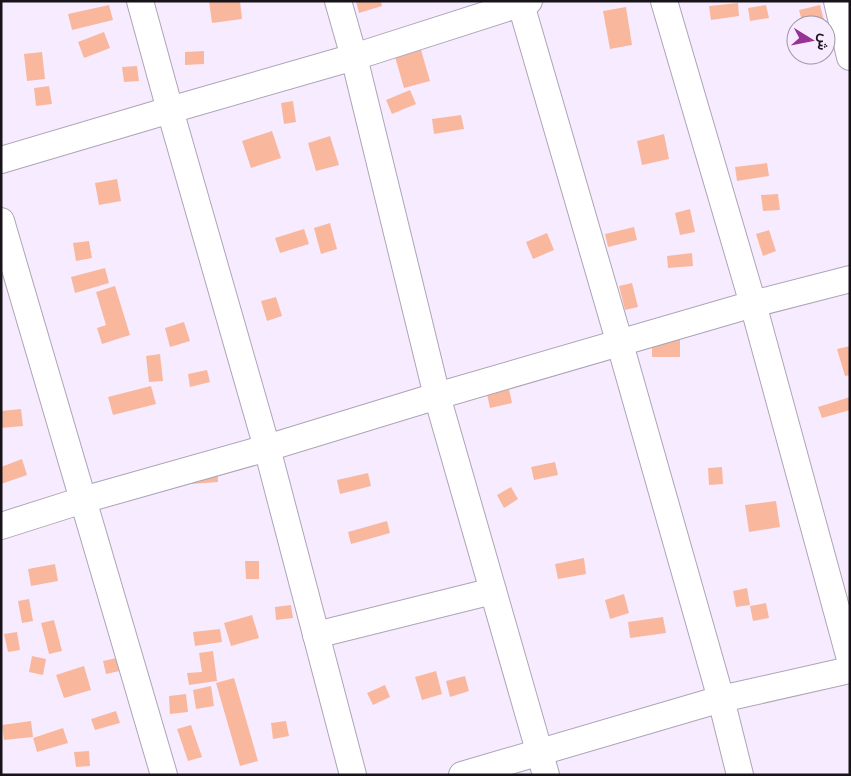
<svg xmlns="http://www.w3.org/2000/svg" width="851" height="776" font-family="Jost,Vazirmatn,sans-serif">
	<style>
		.building { fill: #f9b89e }
		.lines { fill: none; stroke-linecap: round; stroke-linejoin: round }
		.minor-casing { stroke: #aea4b6; stroke-width: 28 }
		.minor { stroke: #fff; stroke-width: 26 }
	</style>
	<rect width="100%" height="100%" fill="#f7ecff"/>
	<g class="building">
		<path d="M209,1H240L242,19L212,23Z"/>
		<path d="M356,1H381L382,6L359,13Z"/>
		<path d="M738,3L739,16L711,20L709,6Z"/>
		<path d="M109,5L113,20L72,30L68,14Z"/>
		<path d="M766,5L769,18L750,21L748,8Z"/>
		<path d="M820,5L824,20L803,25L799,10Z"/>
		<path d="M626,7L632,45L610,49L603,11Z"/>
		<path d="M104,32L110,48L84,58L78,42Z"/>
		<path d="M417,36L430,81L404,88L391,43Z"/>
		<path d="M204,51V64L185,65V52Z"/>
		<path d="M42,52L45,79L27,81L24,54Z"/>
		<path d="M137,66L139,81L124,82L122,67Z"/>
		<path d="M49,86L52,104L36,106L34,88Z"/>
		<path d="M410,90L416,104L392,114L386,100Z"/>
		<path d="M293,101L296,122L284,124L281,103Z"/>
		<path d="M461,115L464,129L434,134L432,119Z"/>
		<path d="M272,131L281,158L251,168L242,141Z"/>
		<path d="M664,134L669,159L642,165L637,141Z"/>
		<path d="M330,136L339,165L316,171L308,143Z"/>
		<path d="M767,163L769,176L737,181L735,167Z"/>
		<path d="M117,179L121,201L99,205L95,183Z"/>
		<path d="M778,194L780,210L763,211L761,195Z"/>
		<path d="M690,209L695,232L680,235L675,213Z"/>
		<path d="M330,223L337,249L321,254L314,228Z"/>
		<path d="M634,227L637,240L608,247L605,234Z"/>
		<path d="M304,229L309,244L280,253L275,238Z"/>
		<path d="M769,230L776,251L763,256L756,234Z"/>
		<path d="M547,233L554,250L533,259L526,242Z"/>
		<path d="M89,241L92,258L76,261L73,243Z"/>
		<path d="M692,253L693,266L668,268L667,256Z"/>
		<path d="M105,268L109,283L75,293L71,277Z"/>
		<path d="M632,283L638,307L625,310L619,286Z"/>
		<path d="M115,286L130,335L102,344L97,328L106,325L96,292Z"/>
		<path d="M276,297L282,316L267,321L261,301Z"/>
		<path d="M184,322L190,341L170,347L165,328Z"/>
		<rect x="652" y="337" width="28" height="20"/>
		<path d="M850,346V375L845,376L837,349Z"/>
		<path d="M160,354L163,381L149,382L146,356Z"/>
		<path d="M207,370L210,382L190,387L188,374Z"/>
		<path d="M507,380L512,403L490,408L485,385Z"/>
		<path d="M151,386L156,404L113,415L108,397Z"/>
		<path d="M850,397V410L822,418L818,407Z"/>
		<path d="M21,409L23,426L1,428V411Z"/>
		<path d="M22,459L27,475L1,484V467Z"/>
		<path d="M217,462L218,482L191,484L189,465Z"/>
		<path d="M555,462L558,475L534,480L531,467Z"/>
		<path d="M722,467L723,484L709,485L708,468Z"/>
		<path d="M368,473L371,486L340,494L337,480Z"/>
		<path d="M511,487L518,499L504,508L497,495Z"/>
		<path d="M776,501L780,527L749,532L745,505Z"/>
		<path d="M387,521L390,533L351,544L348,532Z"/>
		<path d="M584,558L586,574L558,579L555,564Z"/>
		<path d="M245,561H259V579H246Z"/>
		<path d="M55,564L58,581L31,586L28,569Z"/>
		<path d="M747,588L750,605L736,607L733,591Z"/>
		<path d="M624,594L629,613L610,619L605,600Z"/>
		<path d="M29,599L33,621L22,623L18,601Z"/>
		<path d="M766,603L769,618L753,621L750,606Z"/>
		<path d="M291,605L293,618L276,620L275,607Z"/>
		<path d="M252,615L259,638L231,646L224,623Z"/>
		<path d="M663,617L666,633L630,638L628,622Z"/>
		<path d="M54,620L62,651L49,654L41,623Z"/>
		<path d="M220,629L222,642L195,646L193,632Z"/>
		<path d="M17,632L20,650L8,652L4,634Z"/>
		<path d="M213,651L217,681L189,685L187,673L202,672L199,653Z"/>
		<path d="M32,656L46,659L43,675L29,672Z"/>
		<path d="M121,657L124,670L106,674L103,661Z"/>
		<path d="M84,666L91,690L64,698L56,675Z"/>
		<path d="M436,671L442,694L422,700L415,677Z"/>
		<path d="M465,676L469,691L450,697L446,681Z"/>
		<path d="M234,678L258,761L240,766L216,683Z"/>
		<path d="M385,685L390,697L373,705L367,693Z"/>
		<path d="M211,686L214,706L196,709L193,690Z"/>
		<path d="M186,694L188,712L170,714L169,696Z"/>
		<path d="M116,711L120,723L95,730L91,719Z"/>
		<path d="M31,721L33,737L4,740L2,725Z"/>
		<path d="M286,721L289,736L273,739L271,723Z"/>
		<path d="M191,725L202,757L188,761L177,729Z"/>
		<path d="M63,728L68,743L37,752L33,738Z"/>
		<path d="M89,751L90,766L76,767L74,752Z"/>
	</g>
	<g class="lines">
		<defs>
			<g id="minor">
				<path d="M140,1L170,110L267,448L353,775"/>
				<path d="M338,1L354,57L437,396L546,775"/>
				<path d="M520,1L620,344L721,699L740,775"/>
				<path d="M664,1L753,304L850,659"/>
				<path d="M837,1L850,57"/>
				<path d="M1,160L170,110L354,57L529,1"/>
				<path d="M1,221L164,775"/>
				<path d="M1,526L83,500L267,448L437,396L753,304L850,279"/>
				<path d="M316,635L493,591"/>
				<path d="M462,775L721,699L850,670"/>
			</g>
		</defs>
		<use href="#minor" class="minor-casing"/>
		<use href="#minor" class="minor"/>
	</g>
	<rect width="851" height="776" fill="none" stroke="#171319" stroke-width="5"/>
	<g transform="translate(811 40) rotate(100)"><circle r="24" fill="#f7ecff" stroke="#9d95a3"/>
	<path d="M0-4L9 19L0 12L-9 19Z" fill="#993297"/>
	<text y="-8" font-size="14" font-weight="bold" text-anchor="middle" fill="#171319">ش</text>
	</g>
</svg>
